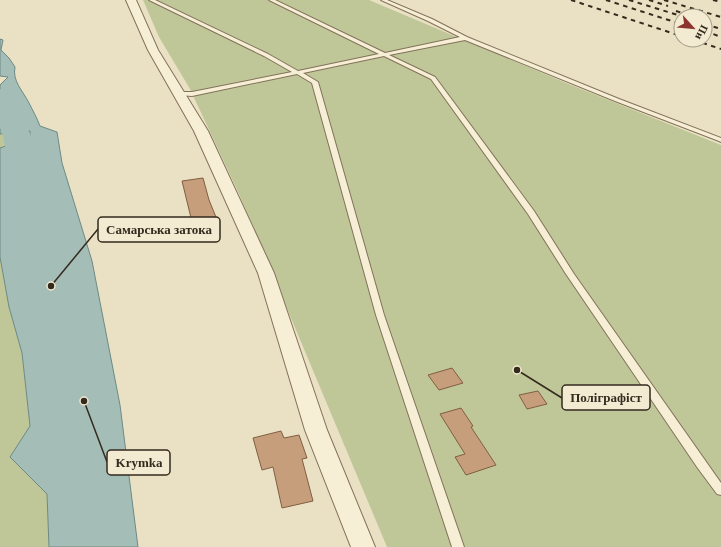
<svg xmlns="http://www.w3.org/2000/svg" width="721" height="547" font-family="'Times New Roman',serif">
	<style>
		.green { fill: #bfc798 }
		.water { fill: #a4bdb7; stroke: #6c8a85 }
		.lines { fill: none; stroke-linecap: round; stroke-linejoin: round }
		.river { fill: #a4bdb7; fill-rule: evenodd }
		.building { fill: #c69e7b; stroke: #805e43 }
		.lane-casing { stroke: #83725b; stroke-width: 2 }
		.street-casing { stroke: #83725b; stroke-width: 2 }
		.lane { fill: #f6eed5; fill-rule: evenodd }
		.street { fill: #f6eed5; fill-rule: evenodd }
		.rail { stroke: #342a1e; stroke-width: 2; stroke-dasharray: 4.5 4.5; stroke-linecap: butt }
		.leader { fill: none; stroke: #342a1e; stroke-width: 1.5 }
		.callout-dot { fill: #342a1e; stroke: #f2ebd2; stroke-width: 1.5 }
		.callout { fill: #f2ebd2; stroke: #342a1e; stroke-width: 1.5 }
		.callout-label { font-size: 13px; text-anchor: middle; font-weight: bold; fill: #342a1e }
	</style>
	<rect width="100%" height="100%" fill="#eae0c3"/>
	<g class="green">
		<path d="M143,0H369L566,83L721,145V547H387L239,194L190,89L159,37Z"/>
		<path d="M31,130L30,138L0,148V134Z"/>
		<path d="M0,257L9,307L22,353L30,427L10,457L47,494L49,547H0Z"/>
	</g>
	<path class="water" d="M0,39L3,40L1,50L9,58L15,67C12,81 23,91 29,103C33,111 37,118 40,126L57,132L62,163L92,261L120,405L138,547H49L47,494L10,457L30,426L22,353L9,307L0,257V148L30,138V131L0,134V85L8,77L0,76Z"/>
	<g class="lines">
		<path class="river" d="M0,89L9,91L12,96L31,136L43,188L39,194L28,197L17,194L13,188L3,136L0,127Z"/>
	</g>
	<g class="building">
		<path d="M203,178L209,200L218,222L193,226L182,181Z"/>
		<path d="M452,368L463,383L439,390L428,375Z"/>
		<path d="M538,391L547,404L527,409L519,395Z"/>
		<path d="M461,408L473,426L471,427L496,465L466,475L455,457L465,454L440,414Z"/>
		<path d="M281,431L284,438L299,435L307,458L302,459L313,501L282,508L273,467L262,470L253,438Z"/>
	</g>
	<g class="lines">
		<defs>
			<path id="lane" d="M149,0H155L268,54L298,71L379,54L269,0H275L385,53L460,37L428,21L381,0H387L432,19L467,37L619,99L721,138V142L719,141L615,101L465,40L389,55L435,77L534,211L574,274L721,483V495L717,494L697,467L566,274L528,214L431,79L384,56L303,73L318,82L384,315L464,547H452L376,315L312,83L297,74L192,96L177,95V93L179,92H192L292,72L264,56Z"/>
			<path id="street" d="M126,0H136L158,50L208,131L274,273L327,430L375,547H351L305,430L258,273L194,131L148,50Z"/>
		</defs>
		<use href="#lane" class="lane-casing"/>
		<use href="#street" class="street-casing"/>
		<use href="#lane" class="lane"/>
		<use href="#street" class="street"/>
		<g class="rail">
			<path d="M571,0L681,36"/>
			<path d="M606,0L681,24"/>
			<path d="M629,0L681,16"/>
			<path d="M649,0L668,6"/>
			<path d="M664,0L721,17"/>
			<path d="M713,0L721,2"/>
			<path d="M676,11L692,16"/>
			<path d="M705,24L721,29"/>
			<path d="M705,31L721,37"/>
			<path d="M694,40L721,49"/>
		</g>
	</g>
	<path class="leader" d="M51 286L98 229M517 370L562 398M84 401L107 462"/>
	<g class="callout-dot">
		<circle cx="51" cy="286" r="4"/>
		<circle cx="517" cy="370" r="4"/>
		<circle cx="84" cy="401" r="4"/>
	</g>
	<g class="callout">
		<rect x="98" y="217" width="122" height="25" rx="4"/>
		<rect x="562" y="385" width="88" height="25" rx="4"/>
		<rect x="107" y="450" width="63" height="25" rx="4"/>
	</g>
	<g class="callout-label">
		<text x="159" y="234">Самарська затока</text>
		<text x="606" y="402">Поліграфіст</text>
		<text x="139" y="467">Krymka</text>
	</g>
	<g transform="translate(693 28) rotate(117)"><circle r="19" fill="#f2ebd2" stroke="#a69e8a"/>
	<path d="M0-3L7 15L0 10L-7 15Z" fill="#8d3430"/>
	<text y="-6" font-size="11" font-weight="bold" text-anchor="middle" fill="#342a1e">Пн</text>
	</g>
</svg>
